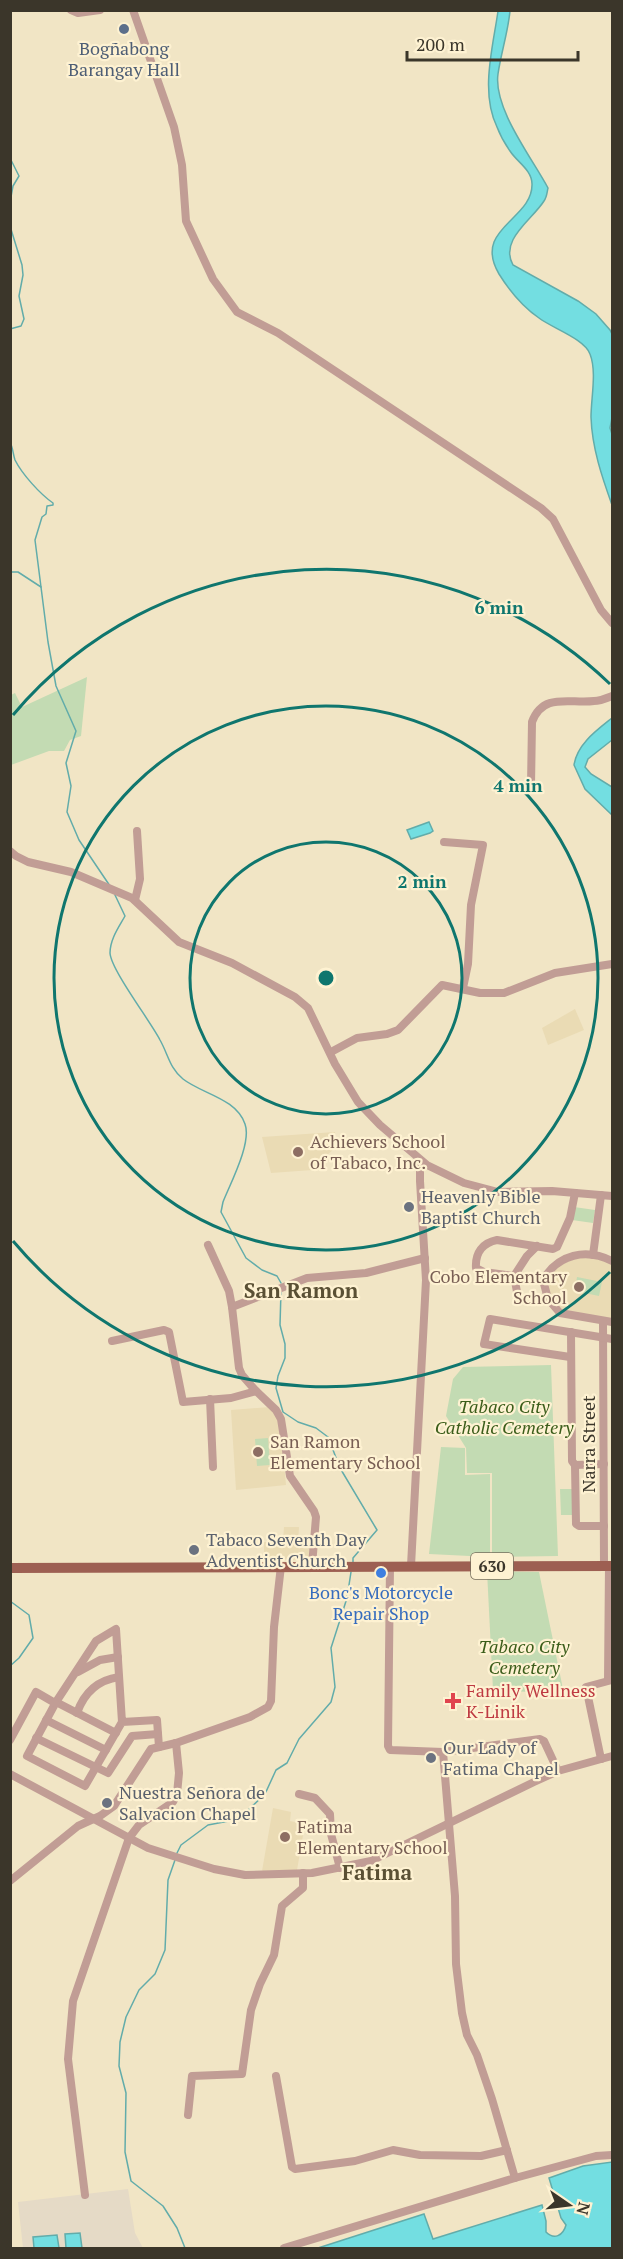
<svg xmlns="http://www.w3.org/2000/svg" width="623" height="2259" font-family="'PT Serif',serif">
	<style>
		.built { fill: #eadbb4 }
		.industrial { fill: #e5dac6 }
		.green { fill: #c3dbb3 }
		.water { fill: #73dee1; stroke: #62acaa; stroke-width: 1.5 }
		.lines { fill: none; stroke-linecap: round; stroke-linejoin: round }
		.stream { stroke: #62acaa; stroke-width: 1.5 }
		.minor { stroke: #c19d95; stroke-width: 8 }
		.major { stroke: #9d5f52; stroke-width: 10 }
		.ring { fill: none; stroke: #0f766e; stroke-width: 3 }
		.service-dot { fill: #5c6f8a; stroke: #fef2d2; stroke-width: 2 }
		.education-dot { fill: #8d6e63; stroke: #fef2d2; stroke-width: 2 }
		.worship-dot { fill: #6b7280; stroke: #fef2d2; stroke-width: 2 }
		.shop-dot { fill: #3f7fe0; stroke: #fef2d2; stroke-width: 2 }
		.health-dot { fill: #e0444e; stroke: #fef2d2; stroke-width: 2 }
		.labels { text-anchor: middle; stroke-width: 4.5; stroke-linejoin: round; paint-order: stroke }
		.shield { fill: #fef2d2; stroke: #766e5c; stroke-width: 1.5 }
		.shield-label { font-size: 16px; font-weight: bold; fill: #3b362a }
		.service-label { font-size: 18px; fill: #4e5e75; stroke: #fef2d2 }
		.education-label { font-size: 18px; fill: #785e54; stroke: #fef2d2; text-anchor: start }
		.worship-label { font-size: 18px; fill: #5b616d; stroke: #fef2d2; text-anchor: start }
		.park-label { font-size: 18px; font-style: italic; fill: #3b5d1a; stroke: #fef2d2 }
		.street-label { font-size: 18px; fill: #3b362a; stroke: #fef2d2 }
		.shop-label { font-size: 18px; fill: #366cbe; stroke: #fef2d2 }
		.health-label { font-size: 18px; fill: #be3a42; stroke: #fef2d2; text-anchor: start }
		.quarter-label { font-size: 21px; font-weight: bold; fill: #5a5034; stroke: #fef2d2 }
		.centre { fill: #0f766e; stroke: #fef2d2; stroke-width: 3 }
		.ring-label { font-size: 18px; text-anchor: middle; font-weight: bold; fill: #0f766e; stroke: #fef2d2; stroke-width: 4.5; stroke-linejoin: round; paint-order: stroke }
	</style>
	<rect width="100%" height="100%" fill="#f1e5c5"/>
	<g class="built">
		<path d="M575,1009L584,1030L548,1045L542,1028Z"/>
		<path d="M335,1132V1148L326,1156V1169L271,1173L262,1137Z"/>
		<path d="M581,1256L605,1259L612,1265V1318L601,1320L574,1315L557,1307L547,1293L545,1281L552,1269Z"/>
		<path d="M270,1407L280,1419L286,1485L236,1490L231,1410Z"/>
		<path d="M284,1527H299L298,1543H310L309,1560L264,1559V1542H283Z"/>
		<path d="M273,1808L291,1812L290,1821L305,1824L297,1870L262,1871Z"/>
	</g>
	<path class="industrial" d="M128,2189L135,2233L143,2248H23L18,2202Z"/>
	<g class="green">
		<path d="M87,677L81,736L70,740L64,751H49L11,765V695L15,693L22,707Z"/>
		<path d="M574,1207L595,1210L593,1223L572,1220Z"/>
		<path d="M577,1277L602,1282L599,1296L575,1291Z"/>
		<path d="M551,1365L558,1556L492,1557V1473H467L466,1448L446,1416L453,1379L463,1367Z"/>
		<path d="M268,1438L270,1465L257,1466L255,1439Z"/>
		<path d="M441,1447L465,1448V1475L490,1474V1557L429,1554Z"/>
		<path d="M560,1489H573V1515H561Z"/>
		<path d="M487,1571L539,1572L564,1694L493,1690Z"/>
	</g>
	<g class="water">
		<path d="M498,11H510C508,32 501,53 498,74C493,108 532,158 548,188C547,192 547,197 544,201C532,220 499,240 513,265L578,301L596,314L610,330L612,334V418L610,428L612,434V505C602,477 592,448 591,417C591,398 597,372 590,354C585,339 552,328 539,318C523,307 509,290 499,274C472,228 533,220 532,184C532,170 517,162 510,151C505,144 500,135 497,127C480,92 493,47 498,11Z"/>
		<path d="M612,718V740L588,759L585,767L591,774L612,787V815L585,789L574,765C577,744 597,730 612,718Z"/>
		<path d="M429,822L433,831L430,833L411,839L407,830Z"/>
		<path d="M612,2162V2248H318L424,2214L433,2239L542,2205L546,2221V2232C554,2240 563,2236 566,2225L561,2218L549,2178L583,2166Z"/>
		<path d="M80,2233L82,2248H66L65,2234Z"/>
		<path d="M57,2235L59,2248H34L33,2237Z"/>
	</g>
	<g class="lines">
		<g class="stream">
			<path d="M10,158L19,176L13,186L10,202"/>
			<path d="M10,226L22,265L23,275L19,296L24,319L21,326L10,329"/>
			<path d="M10,442C13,448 13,454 15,460C22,474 40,494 53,503V505L47,506L46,514L42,517L35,540L48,642L56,686L76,731L66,763L71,786L67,812L79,840L110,886"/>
			<path d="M10,572H18L41,587"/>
			<path d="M115,895L125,916C119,927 110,939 110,953C111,970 151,1022 160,1040C168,1054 170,1069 183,1079C202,1094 236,1098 245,1124C252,1143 230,1184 223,1202L221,1212L246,1258L262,1270L277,1276L281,1283"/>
			<path d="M281,1291L280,1325L285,1344V1358L278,1376L276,1388L283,1412L298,1422L316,1428L328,1437L340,1468L377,1530L353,1558V1562"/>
			<path d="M10,1601L29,1615L33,1638L19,1658L10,1666"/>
			<path d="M176,1855L181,1845L208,1825L229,1821L243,1815L265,1794L276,1770L287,1763L299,1739L331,1702L335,1687L331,1648L347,1598L351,1572"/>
			<path d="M175,1860L168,1880L165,1950L155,1974L139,1990L126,2017L120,2042L119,2066L126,2093L125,2152L131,2181L163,2206L177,2228L185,2248"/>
		</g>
		<g class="minor">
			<path d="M71,10L78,13L100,10"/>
			<path d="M133,10L174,127L182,165L186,221L213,279L237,312L278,333L541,508L553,519L601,610L612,623"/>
			<path d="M531,786L532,722C543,692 570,704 594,701C600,701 607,698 612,696"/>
			<path d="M444,842L483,845L471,905L468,964L463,988"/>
			<path d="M10,851L16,856L28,862L71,872L132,898L179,942L232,963L295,997L308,1008L335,1064L358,1102L380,1125L427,1165L464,1183L498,1192L552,1191L612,1196"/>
			<path d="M135,900L140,879L137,831"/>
			<path d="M331,1052L357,1038L387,1034L398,1030L442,985L480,993H504L555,973L612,964"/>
			<path d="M575,1193L570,1218L557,1247L553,1249L497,1240C482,1243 475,1253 476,1268L484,1272L543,1280C558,1254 586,1248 612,1261"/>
			<path d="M208,1245L229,1291L232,1307"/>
			<path d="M593,1255L601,1195"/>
			<path d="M543,1280L548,1299L560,1313L612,1322"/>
			<path d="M518,1297L514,1276L527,1256L537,1246"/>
			<path d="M603,1322L604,1566"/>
			<path d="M571,1332L572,1461L575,1465L576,1524L579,1526H604"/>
			<path d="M112,1341L164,1330L169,1332L183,1402L231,1398L256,1391L276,1410L281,1419L290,1476L314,1511L316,1517L312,1566"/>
			<path d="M570,1357L484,1344L490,1319L612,1339"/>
			<path d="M256,1391L242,1375L239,1368L232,1307L307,1278L366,1273L425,1258"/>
			<path d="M210,1399L213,1467"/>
			<path d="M575,1465L604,1464"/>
			<path d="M390,1566L388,1746L390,1750L443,1752"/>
			<path d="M411,1566L426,1280L420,1181V1168L422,1162"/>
			<path d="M78,1672L100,1660L118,1657"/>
			<path d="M608,1680L609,1566"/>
			<path d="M56,1702L116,1733"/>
			<path d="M77,1713C84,1693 98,1680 119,1677"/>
			<path d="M46,1720L106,1750"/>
			<path d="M122,1722L85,1786L27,1756L56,1702L96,1641L116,1629L122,1722L157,1720L159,1747"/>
			<path d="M36,1738L108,1773L132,1736L158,1734"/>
			<path d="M10,1740L36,1692L55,1703"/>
			<path d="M601,1759L586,1687L612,1680"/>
			<path d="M10,1774L148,1848L214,1869L245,1875L312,1873L371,1861L534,1782L558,1771L612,1756"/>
			<path d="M299,1794L315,1798L330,1814L331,1834L340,1868"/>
			<path d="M10,1881L78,1826L100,1816L114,1806L151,1749L176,1743L250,1717L268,1707L271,1701L274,1627L281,1566"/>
			<path d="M276,2076L292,2167L295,2169L355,2161L393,2150L420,2155L481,2156L507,2150"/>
			<path d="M188,2115L192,2076L242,2074L251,2010L260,1984L274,1955L282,1906L303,1888V1873"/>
			<path d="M515,2178L492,2099L477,2055L467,2035L462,2013L456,1964L455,1896L443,1752L540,1739L544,1741L558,1771"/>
			<path d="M85,2195L68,2059L73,2001L129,1838L139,1825L173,1802L177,1794L179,1773L176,1743"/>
			<path d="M284,2248L515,2178L596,2156L612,2155"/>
		</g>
		<path class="major" d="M10,1568L612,1566"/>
	</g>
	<g class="ring">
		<circle cx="326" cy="978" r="136"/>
		<circle cx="326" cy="978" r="272"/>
		<path d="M610 1272A409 409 0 0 1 13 1241M13 715A409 409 0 0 1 610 684"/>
	</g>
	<circle class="service-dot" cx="124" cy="29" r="6"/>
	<g class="education-dot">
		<circle cx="298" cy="1152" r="6"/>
		<circle cx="579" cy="1287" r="6"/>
		<circle cx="258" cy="1452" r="6"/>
		<circle cx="285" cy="1837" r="6"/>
	</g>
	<g class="worship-dot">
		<circle cx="409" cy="1207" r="6"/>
		<circle cx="194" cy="1550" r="6"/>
		<circle cx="431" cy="1758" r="6"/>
		<circle cx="107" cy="1803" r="6"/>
	</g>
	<circle class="shop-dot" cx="381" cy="1573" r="6"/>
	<path class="health-dot" d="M450 1692h6v6h6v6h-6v6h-6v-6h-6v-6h6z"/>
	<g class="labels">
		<rect class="shield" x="471" y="1553" width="42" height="26" rx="4.5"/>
		<g class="shield-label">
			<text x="492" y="1572">630</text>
		</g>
		<g class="service-label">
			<text x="124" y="55">Bogñabong<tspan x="124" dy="21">Barangay Hall</tspan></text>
		</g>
		<g class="education-label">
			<text x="310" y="1148">Achievers School<tspan x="310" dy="21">of Tabaco, Inc.</tspan></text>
			<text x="567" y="1283" text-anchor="end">Cobo Elementary<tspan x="567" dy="21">School</tspan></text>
			<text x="270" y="1448">San Ramon<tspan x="270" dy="21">Elementary School</tspan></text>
			<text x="297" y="1833">Fatima<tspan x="297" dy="21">Elementary School</tspan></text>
		</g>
		<g class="worship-label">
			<text x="421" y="1203">Heavenly Bible<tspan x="421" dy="21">Baptist Church</tspan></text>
			<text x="206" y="1546">Tabaco Seventh Day<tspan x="206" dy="21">Adventist Church</tspan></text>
			<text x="443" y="1754">Our Lady of<tspan x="443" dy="21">Fatima Chapel</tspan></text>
			<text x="119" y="1799">Nuestra Señora de<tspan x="119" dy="21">Salvacion Chapel</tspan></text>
		</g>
		<g class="park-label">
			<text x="504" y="1413">Tabaco City<tspan x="504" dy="21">Catholic Cemetery</tspan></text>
			<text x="524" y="1653">Tabaco City<tspan x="524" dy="21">Cemetery</tspan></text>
		</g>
		<g class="street-label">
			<text transform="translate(589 1444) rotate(-90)" y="6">Narra Street</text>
		</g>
		<g class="shop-label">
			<text x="381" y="1599">Bonc's Motorcycle<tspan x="381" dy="21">Repair Shop</tspan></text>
		</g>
		<g class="health-label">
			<text x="466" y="1697">Family Wellness<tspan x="466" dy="21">K-Linik</tspan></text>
		</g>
		<g class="quarter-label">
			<text x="301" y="1298">San Ramon</text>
			<text x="377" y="1880">Fatima</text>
		</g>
	</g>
	<circle cx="326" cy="978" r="9" class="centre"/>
	<g class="ring-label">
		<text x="499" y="614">6 min</text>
		<text x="518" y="792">4 min</text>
		<text x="422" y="888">2 min</text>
	</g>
	<rect width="623" height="2259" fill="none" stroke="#3b362a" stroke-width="24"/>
	<g transform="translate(569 2205) rotate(104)" stroke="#fef2d2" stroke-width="4.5" paint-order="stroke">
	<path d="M0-4.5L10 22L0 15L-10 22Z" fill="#3b362a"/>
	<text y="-9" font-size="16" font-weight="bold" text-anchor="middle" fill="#3b362a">N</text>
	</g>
	<path d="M407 51v9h171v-9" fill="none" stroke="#3b362a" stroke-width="3"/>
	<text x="416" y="51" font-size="18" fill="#3b362a" stroke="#fef2d2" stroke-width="4.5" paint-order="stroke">200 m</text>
</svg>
